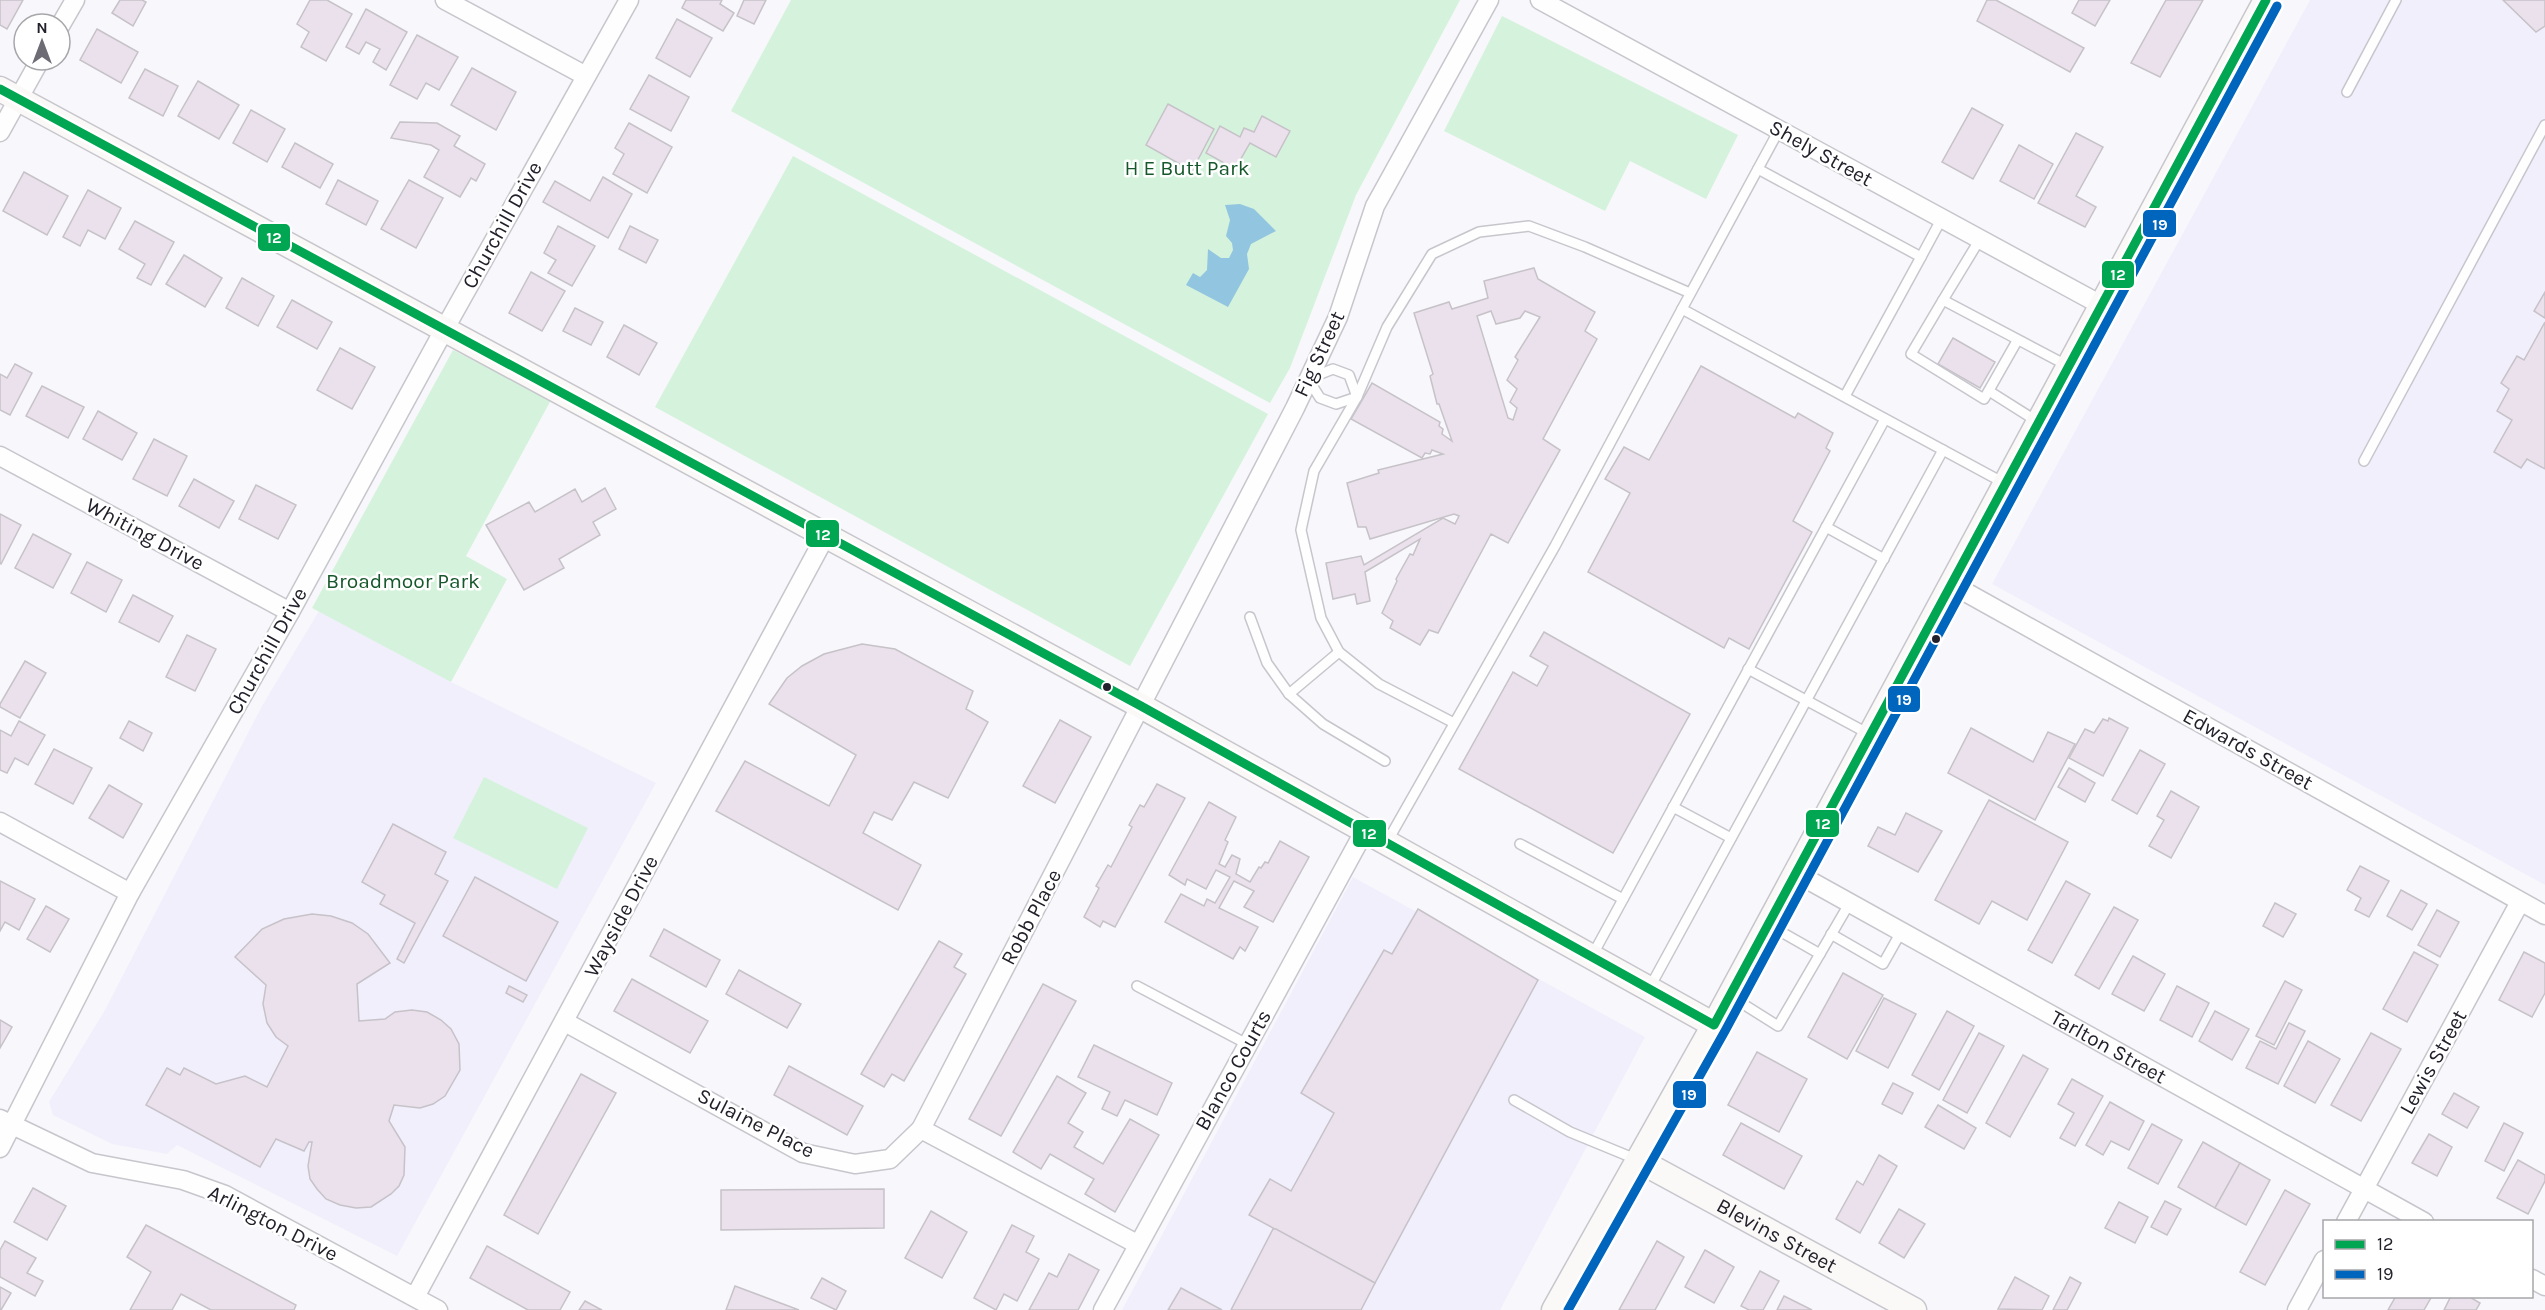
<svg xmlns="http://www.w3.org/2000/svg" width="2545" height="1310" font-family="Karla,sans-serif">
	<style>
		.built { fill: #f1effc }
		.green { fill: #d5f3dc }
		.water { fill: #92c5e0 }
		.building { fill: #eae1ed; stroke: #c6c2c8; stroke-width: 1.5; fill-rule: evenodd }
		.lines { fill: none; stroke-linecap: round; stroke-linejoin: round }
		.lane-casing { stroke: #c6c6cc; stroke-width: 12 }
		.street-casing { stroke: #c6c6cc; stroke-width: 21 }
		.secondary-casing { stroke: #c6c6cc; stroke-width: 27 }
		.lane { stroke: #fefefe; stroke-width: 9 }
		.street { stroke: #fefefe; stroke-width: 18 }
		.secondary { stroke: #fbf9f8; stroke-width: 24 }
		.bus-1-casing { stroke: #fff; stroke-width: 14 }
		.bus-2-casing { stroke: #fff; stroke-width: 14 }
		.bus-1 { stroke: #00a651; stroke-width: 9 }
		.bus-2 { stroke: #0065bd; stroke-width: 9 }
		.bus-dot { fill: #22202a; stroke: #fff; stroke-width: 2 }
		.labels { text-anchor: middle; stroke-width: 5; stroke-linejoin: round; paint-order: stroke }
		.street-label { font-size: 21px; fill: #22202a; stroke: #fff }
		.park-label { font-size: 21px; fill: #16582b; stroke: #fff }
		.line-badge { stroke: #fff; stroke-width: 2 }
		.badge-label { font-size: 16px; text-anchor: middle; font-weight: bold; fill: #fff }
	</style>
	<rect width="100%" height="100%" fill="#f8f7fb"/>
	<g class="built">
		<path d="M2310,0H2545V885L1992,584Z"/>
		<path d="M319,611L451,682L656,783L397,1256L177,1145L167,1154L112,1144L53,1115L49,1102L105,1010L262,706Z"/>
		<path d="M1353,877L1645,1037L1500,1310H1122Z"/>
	</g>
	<g class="green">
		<path d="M791,0H1460L1356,195L1290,368L1270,403L731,111Z"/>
		<path d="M1502,16L1738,135L1706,199L1630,161L1605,211L1444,131Z"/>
		<path d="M793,156L1268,414L1130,666L655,407Z"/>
		<path d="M453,350L551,400L466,556L507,579L451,682L312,608Z"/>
		<path d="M484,777L588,828L557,889L453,838Z"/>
	</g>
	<path class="water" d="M1240,204L1254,209L1276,231L1251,244L1247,254L1249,269L1228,307L1186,285L1193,273L1200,277L1207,270L1208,249L1221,258H1229L1233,250L1232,243L1226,236L1230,220L1225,205Z"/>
	<g class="building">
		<path d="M0,0H23L7,29L0,25Z"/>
		<path d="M120,0H142L146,2L133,26L112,13Z"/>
		<path d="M310,0H327L352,14L326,61L301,47L309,32L297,24Z"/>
		<path d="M686,0H722L720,4L734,13L723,31L682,8Z"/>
		<path d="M744,0H766L754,24L737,16Z"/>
		<path d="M1987,0H1996L2084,48L2070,72L1977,21Z"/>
		<path d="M2079,0H2110L2095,26L2072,13Z"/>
		<path d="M2166,0H2203L2160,77L2131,63Z"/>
		<path d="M2503,0H2545V26L2536,32Z"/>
		<path d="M366,9L407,32L386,70L373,62L380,49L366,42L359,54L346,47Z"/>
		<path d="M677,19L712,38L690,77L656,58Z"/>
		<path d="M97,29L138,52L121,83L80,60Z"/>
		<path d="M417,35L458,57L439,90L426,83L417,99L390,85Z"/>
		<path d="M472,68L516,92L496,130L451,105Z"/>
		<path d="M145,69L178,86L163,116L129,98Z"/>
		<path d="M649,75L689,97L671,131L630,109Z"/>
		<path d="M198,81L239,105L219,139L178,116Z"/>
		<path d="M1168,104L1214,129L1192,171L1146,145Z"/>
		<path d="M1972,108L2003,125L1973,179L1942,162Z"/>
		<path d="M251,110L285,129L267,162L233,143Z"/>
		<path d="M1262,116L1290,131L1276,157L1250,143L1235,169L1206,153L1220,126L1240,137L1244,128L1254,132Z"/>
		<path d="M400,122L437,123L460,136L454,146L485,164L476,181L471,178L460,197L424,177L439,150L431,145L391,138Z"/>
		<path d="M629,123L672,147L647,193L613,174L624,154L615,148Z"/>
		<path d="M2076,133L2103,147L2076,196L2096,207L2085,227L2038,203Z"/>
		<path d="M295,143L333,164L320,188L282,167Z"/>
		<path d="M2019,145L2053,164L2034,199L2000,181Z"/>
		<path d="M24,172L68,196L47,235L3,211Z"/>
		<path d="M603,177L632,194L608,238L543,202L555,181L590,201Z"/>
		<path d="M338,180L378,201L366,225L326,204Z"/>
		<path d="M409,180L443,198L416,248L381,229Z"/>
		<path d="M88,190L121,208L105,239L88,230L80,246L63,237Z"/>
		<path d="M135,221L174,242L151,285L137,278L145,264L119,249Z"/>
		<path d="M558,226L595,246L572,286L548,273L556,260L544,253Z"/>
		<path d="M630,226L658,240L646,263L619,249Z"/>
		<path d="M184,255L222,278L205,307L166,284Z"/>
		<path d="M1534,268L1538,279L1595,312L1585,331L1597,339L1543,439L1560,450L1508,543L1491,534L1438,633L1429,630L1420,645L1390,628L1393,621L1382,613L1397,581L1396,579L1410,554L1413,555L1420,539L1365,572L1370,601L1357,604L1355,594L1333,599L1326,563L1361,556L1364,565L1443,518L1455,524L1459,516L1454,514L1370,539L1366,527H1358L1347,483L1379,473L1378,470L1443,454L1432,450L1430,454L1425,453L1422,458L1351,419L1372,383L1440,422L1439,426L1443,429L1442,434L1452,441L1439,404H1437L1430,376L1433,374L1414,313L1449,302L1452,309L1488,298L1484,281ZM1491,311L1496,324L1520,318L1525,311L1540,317L1515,357L1518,360L1507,380L1517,389L1510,402L1517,408L1513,420L1508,418L1477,316Z"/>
		<path d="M531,272L565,291L542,331L509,313Z"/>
		<path d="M242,278L274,296L258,326L226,308Z"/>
		<path d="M2545,292V318L2534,311Z"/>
		<path d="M292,300L332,322L317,349L277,327Z"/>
		<path d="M575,308L603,322L591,345L563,331Z"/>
		<path d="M2545,322V469L2527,459L2521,468L2494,452L2512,420L2497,411L2509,389L2501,383L2517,356L2524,360Z"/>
		<path d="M624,325L657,343L639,375L607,357Z"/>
		<path d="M1953,338L1995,362L1980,388L1938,364Z"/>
		<path d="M340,348L375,367L352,409L317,390Z"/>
		<path d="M15,364L32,373L10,415L0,410V374L7,378Z"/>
		<path d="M1701,366L1795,418L1798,413L1833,433L1826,448L1830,451L1793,521L1812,532L1749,649L1729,638L1724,648L1588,572L1630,493L1605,479L1624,447L1649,460Z"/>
		<path d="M42,386L84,407L68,438L26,416Z"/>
		<path d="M98,411L137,433L122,460L83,439Z"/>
		<path d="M154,439L187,456L167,496L133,479Z"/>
		<path d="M194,479L234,501L219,528L179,506Z"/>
		<path d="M256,485L296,505L278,539L239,519Z"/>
		<path d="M605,488L616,509L593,522L600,535L559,559L564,568L524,590L486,525L529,502L535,512L575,489L582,502Z"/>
		<path d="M0,514L21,525L1,564L0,563Z"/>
		<path d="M33,534L71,554L53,588L15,568Z"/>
		<path d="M87,562L122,580L106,612L71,593Z"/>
		<path d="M133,595L173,616L159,642L119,622Z"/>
		<path d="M1544,632L1690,714L1613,853L1459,769L1513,672L1537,686L1548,666L1530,656Z"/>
		<path d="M187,635L216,649L195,691L166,677Z"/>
		<path d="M862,644L895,649L973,691L966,709L988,722L948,798L914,782L892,820L874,812L863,833L921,865L898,910L716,811L745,761L829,806L856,755L769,704L787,678L802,666L824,654Z"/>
		<path d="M25,661L46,673L20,718L0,707V704Z"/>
		<path d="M2109,718L2128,728L2103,776L2069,758L2085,729L2094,733L2103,719L2108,721Z"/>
		<path d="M1060,720L1091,737L1055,803L1023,786Z"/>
		<path d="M19,721L45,735L28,765L15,758L7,773L0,770V730L11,736Z"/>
		<path d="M129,721L152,733L143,751L120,738Z"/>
		<path d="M1971,728L2033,762L2048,732L2075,744L2035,820L1948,773Z"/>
		<path d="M54,749L92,768L73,804L35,784Z"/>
		<path d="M2140,750L2165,764L2137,814L2112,800Z"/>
		<path d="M2069,768L2095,783L2085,802L2058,787Z"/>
		<path d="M1157,784L1185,798L1115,927L1103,921L1100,927L1084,917L1099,888L1096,886L1108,865L1111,867L1132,827L1129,825L1140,805L1144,807Z"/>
		<path d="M109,785L142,804L123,838L89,818Z"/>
		<path d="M2171,791L2199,807L2171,858L2149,846L2164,820L2157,816Z"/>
		<path d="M1989,800L2068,842L2027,920L1992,901L1979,924L1935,900Z"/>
		<path d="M1209,802L1236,817L1225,840L1228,842L1219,864L1225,867L1232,855L1240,859L1236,874L1250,882L1259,867L1261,868L1265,862L1268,863L1280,841L1309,857L1273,922L1244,907L1254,891L1234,881L1219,908L1258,927L1245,951L1240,947L1233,959L1165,922L1181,894L1204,906L1207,899L1215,903L1230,877L1216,870L1206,889L1187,879L1185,885L1169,875Z"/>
		<path d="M1906,813L1942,831L1918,872L1868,846L1878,827L1895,835Z"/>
		<path d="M393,824L446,852L435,874L448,881L404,963L397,959L415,923L380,904L385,895L362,882Z"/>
		<path d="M2360,866L2389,881L2369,917L2355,910L2361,898L2347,890Z"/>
		<path d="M475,877L558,922L526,981L443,936Z"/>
		<path d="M0,881L35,899L19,930L5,922L0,931Z"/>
		<path d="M2066,881L2090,894L2052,963L2028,950Z"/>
		<path d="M2401,890L2427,904L2412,930L2387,916Z"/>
		<path d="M2275,903L2296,914L2283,937L2263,926Z"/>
		<path d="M46,906L69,919L50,952L27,939Z"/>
		<path d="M2114,907L2138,920L2099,989L2075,975Z"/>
		<path d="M1418,909L1538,980L1375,1283L1249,1215L1270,1179L1291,1191L1334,1113L1301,1093L1384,950L1392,954Z"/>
		<path d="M2437,910L2459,922L2440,957L2418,945Z"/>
		<path d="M312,914L331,916L352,923L368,934L390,963L357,984L359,1021L385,1019L395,1012L412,1010L427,1012L441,1020L451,1029L459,1044L460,1070L445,1096L433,1104L420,1108L394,1105L389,1121L405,1147L404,1175L399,1186L391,1194L371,1207L356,1208L340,1205L326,1199L317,1189L310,1179L308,1166L312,1142H309L304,1151L276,1139L260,1167L146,1105L167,1068L180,1075L184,1068L216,1084L245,1076L267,1087L288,1046L276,1037L267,1023L263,1004L266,985L235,957L262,929L284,919Z"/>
		<path d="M664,929L720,960L706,987L650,956Z"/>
		<path d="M939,941L962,954L954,967L966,974L904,1081L892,1074L884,1087L861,1074Z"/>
		<path d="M2414,952L2438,965L2407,1022L2383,1009Z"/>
		<path d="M2524,952L2545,963V993L2532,1017L2499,1000Z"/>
		<path d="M2133,956L2165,974L2144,1011L2112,994Z"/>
		<path d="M739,970L801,1004L787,1028L726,994Z"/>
		<path d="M1843,973L1883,995L1847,1059L1808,1037Z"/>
		<path d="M632,979L708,1021L690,1053L614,1011Z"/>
		<path d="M2285,981L2302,990L2274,1045L2256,1036Z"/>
		<path d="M1043,984L1076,1001L1001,1136L969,1119Z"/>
		<path d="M509,986L527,995L523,1002L506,993Z"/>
		<path d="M2177,986L2209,1003L2192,1037L2160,1020Z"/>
		<path d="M1884,998L1916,1014L1888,1068L1856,1051Z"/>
		<path d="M1947,1011L1974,1026L1939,1090L1912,1075Z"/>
		<path d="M2215,1011L2249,1029L2232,1060L2199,1041Z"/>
		<path d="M0,1020L12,1027L0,1048Z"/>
		<path d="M2289,1023L2305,1031L2278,1084L2246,1068L2260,1041L2276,1049Z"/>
		<path d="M1979,1033L2004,1046L1967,1113L1943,1100Z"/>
		<path d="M2371,1033L2401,1049L2361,1121L2331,1105Z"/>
		<path d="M2308,1041L2340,1059L2315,1103L2284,1086Z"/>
		<path d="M1094,1045L1172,1083L1157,1115L1125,1100L1117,1116L1102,1109L1110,1092L1078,1077Z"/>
		<path d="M1757,1052L1807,1079L1779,1132L1728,1105Z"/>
		<path d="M2023,1055L2048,1069L2010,1137L1986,1123Z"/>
		<path d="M789,1066L863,1106L847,1135L774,1095Z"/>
		<path d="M581,1074L616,1093L538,1234L504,1215Z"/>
		<path d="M1057,1076L1086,1093L1068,1123L1083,1132L1074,1147L1103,1164L1130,1119L1159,1135L1115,1212L1085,1194L1094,1179L1050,1154L1041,1169L1013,1152Z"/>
		<path d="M2072,1079L2103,1096L2075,1146L2060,1138L2074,1113L2058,1104Z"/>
		<path d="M1893,1083L1913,1093L1902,1114L1882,1104Z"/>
		<path d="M2454,1093L2479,1107L2467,1128L2442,1114Z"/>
		<path d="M2110,1102L2144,1121L2129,1150L2111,1141L2103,1155L2086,1145Z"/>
		<path d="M1938,1105L1976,1128L1964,1149L1925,1127Z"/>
		<path d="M1741,1123L1802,1156L1784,1189L1723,1155Z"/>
		<path d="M2504,1123L2523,1133L2504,1171L2485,1161Z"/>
		<path d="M2152,1124L2182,1140L2158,1184L2128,1168Z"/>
		<path d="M2429,1134L2452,1147L2437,1176L2412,1163Z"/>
		<path d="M2203,1142L2240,1163L2215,1208L2178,1187Z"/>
		<path d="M1879,1155L1897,1166L1860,1233L1836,1219L1857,1181L1863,1185Z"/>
		<path d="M2518,1160L2545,1175V1181L2528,1214L2497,1198Z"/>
		<path d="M2240,1163L2270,1180L2246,1225L2215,1208Z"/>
		<path d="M33,1188L66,1206L47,1240L14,1222Z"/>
		<path d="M884,1189V1228L721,1230V1190Z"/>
		<path d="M2285,1190L2310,1204L2265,1285L2240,1272Z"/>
		<path d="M2165,1201L2181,1209L2167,1235L2151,1227Z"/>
		<path d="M2119,1202L2148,1217L2135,1243L2105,1228Z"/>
		<path d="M1899,1209L1925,1224L1904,1258L1879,1243Z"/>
		<path d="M931,1211L967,1232L942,1278L905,1258Z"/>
		<path d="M146,1225L296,1305L294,1310H211L181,1294L172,1310H130L151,1272L127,1257Z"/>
		<path d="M1012,1225L1034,1236L1026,1252L1039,1259L1017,1301L1004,1294L996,1310L974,1298Z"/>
		<path d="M1273,1229H1276L1375,1283L1361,1310H1231Z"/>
		<path d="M5,1241L36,1258L27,1273L43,1281L35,1296L0,1277V1250Z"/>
		<path d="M1657,1241L1684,1257L1655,1310H1619Z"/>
		<path d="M487,1246L570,1292L560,1310H528L470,1278Z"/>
		<path d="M1705,1250L1734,1267L1714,1303L1685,1287Z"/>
		<path d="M1069,1254L1099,1270L1078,1310H1029L1049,1273L1057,1277Z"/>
		<path d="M1760,1271L1779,1281L1763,1310H1749L1741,1306Z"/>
		<path d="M2015,1277L2049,1296L2042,1310L1998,1309Z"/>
		<path d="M2070,1277L2081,1283L2067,1310H2053Z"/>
		<path d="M822,1278L846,1291L836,1310L811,1298Z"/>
		<path d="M735,1286L799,1310H726Z"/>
		<path d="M0,1287L11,1293L1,1310H0Z"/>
		<path d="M1181,1288L1222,1310H1168Z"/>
		<path d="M1784,1296L1812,1310H1777Z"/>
		<path d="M2396,1296H2432L2424,1310H2388Z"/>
		<path d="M2451,1296H2468L2480,1303L2476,1310H2444Z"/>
		<path d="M585,1301L598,1308L602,1310H579Z"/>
	</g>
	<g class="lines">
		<defs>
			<g id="lane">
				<path d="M2347,92L2396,0"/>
				<path d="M1779,130L1682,309L2004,483"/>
				<path d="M1758,169L1921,257L1845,396"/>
				<path d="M1980,239L1943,300L2068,366"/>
				<path d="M1921,257L1942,218"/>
				<path d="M1943,300L1911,354L1984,399L2017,341"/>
				<path d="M1333,369L1349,375L1357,397L1336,404L1320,398L1308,379Z"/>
				<path d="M1989,391L2038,422"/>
				<path d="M2364,461L2545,125"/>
				<path d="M1826,527L1884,559"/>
				<path d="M1250,617L1267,663L1289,694"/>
				<path d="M1339,652L1289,694L1323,724L1385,761"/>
				<path d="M1748,669L1869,734"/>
				<path d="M1454,723L1379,684L1339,652L1321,618L1301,530L1314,471L1357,397L1387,327L1432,254L1479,232L1529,226L1585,247L1690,293"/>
				<path d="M1673,807L1731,838"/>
				<path d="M1387,842L1555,546L1682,309"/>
				<path d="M1520,844L1623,899"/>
				<path d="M1769,925L1820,954"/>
				<path d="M1831,934L1883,964L1901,932"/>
				<path d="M1592,956L1885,419"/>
				<path d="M1137,986L1247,1044"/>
				<path d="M1650,987L1943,450"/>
				<path d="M1732,997L1778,1026L1849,904"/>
				<path d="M1514,1100L1570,1132L1638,1160"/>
			</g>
			<g id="street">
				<path d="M445,0L586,76"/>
				<path d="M1540,0L2103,306"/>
				<path d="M60,26L75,0"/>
				<path d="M0,132L40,60"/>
				<path d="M0,456L290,612"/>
				<path d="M1951,584L2545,915"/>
				<path d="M0,822L130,893"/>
				<path id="s1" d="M1794,872L2424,1222"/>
				<path d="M565,1022L803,1153L855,1164L890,1159L921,1129L1137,1244"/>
				<path d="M0,1119L92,1163L183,1180L225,1195L438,1310"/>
				<path d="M921,1129L1295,408L1338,317L1375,206L1489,0"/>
				<path d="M0,1148L130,893L290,612L444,330L629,0"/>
				<path d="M2346,1222L2520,902"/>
				<path d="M2532,1279L2545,1286"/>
				<path d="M415,1297L826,535"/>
				<path d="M1103,1310L1365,830"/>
				<path d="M2297,1310L2324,1260"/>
			</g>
			<g id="secondary">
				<path d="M0,89L1141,706L1714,1025"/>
				<path id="s2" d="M1638,1160L1914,1310"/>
				<path d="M1554,1310L1714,1025L2266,0"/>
			</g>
		</defs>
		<use href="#lane" class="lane-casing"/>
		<use href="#street" class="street-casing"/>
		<use href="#secondary" class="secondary-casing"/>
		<use href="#lane" class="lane"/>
		<use href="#street" class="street"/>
		<use href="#secondary" class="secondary"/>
		<defs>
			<path id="bus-1" d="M0,89L1141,706L1714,1025L2266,0"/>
			<path id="bus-2" d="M1568,1310L1725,1031L2277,6"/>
		</defs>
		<use href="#bus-1" class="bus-1-casing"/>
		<use href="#bus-2" class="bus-2-casing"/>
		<use href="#bus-1" class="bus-1"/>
		<use href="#bus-2" class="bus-2"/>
	</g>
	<g class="bus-dot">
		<circle cx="1936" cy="639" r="5"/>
		<circle cx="1107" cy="687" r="5"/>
	</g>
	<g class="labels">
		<g class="street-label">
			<text transform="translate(1821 153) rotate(29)" y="7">Shely Street</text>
			<text transform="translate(502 225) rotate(-61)" y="7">Churchill Drive</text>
			<text transform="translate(1319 354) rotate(-65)" y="7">Fig Street</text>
			<text transform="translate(145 534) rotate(28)" y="7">Whiting Drive</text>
			<text transform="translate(267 651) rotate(-61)" y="7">Churchill Drive</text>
			<text transform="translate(2248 749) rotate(29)" y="7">Edwards Street</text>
			<text transform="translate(621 916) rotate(-62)" y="7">Wayside Drive</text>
			<text transform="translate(1031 917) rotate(-62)" y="7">Robb Place</text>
			<text dy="7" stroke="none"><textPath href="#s1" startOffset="360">Tarlton Street</textPath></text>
			<text transform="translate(2433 1062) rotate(-61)" y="7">Lewis Street</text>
			<text transform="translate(1233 1070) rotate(-61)" y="7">Blanco Courts</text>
			<text transform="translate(756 1123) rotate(27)" y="7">Sulaine Place</text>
			<text transform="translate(273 1223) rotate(27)" y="7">Arlington Drive</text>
			<text dy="7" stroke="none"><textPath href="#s2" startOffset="158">Blevins Street</textPath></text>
		</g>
		<g class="park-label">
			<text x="1187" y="175">H E Butt Park</text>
			<text x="403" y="588">Broadmoor Park</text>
		</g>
	</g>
	<g class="line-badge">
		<rect x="2142" y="209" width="35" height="29" rx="6" fill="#0065bd"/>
		<rect x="257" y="223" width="34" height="29" rx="6" fill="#00a651"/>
		<rect x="2101" y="260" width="34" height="29" rx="6" fill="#00a651"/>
		<rect x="805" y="519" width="35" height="29" rx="6" fill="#00a651"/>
		<rect x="1887" y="685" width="34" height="28" rx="6" fill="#0065bd"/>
		<rect x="1805" y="809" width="35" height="29" rx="6" fill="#00a651"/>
		<rect x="1352" y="819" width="35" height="29" rx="6" fill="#00a651"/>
		<rect x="1672" y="1080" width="35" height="29" rx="6" fill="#0065bd"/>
	</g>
	<g class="badge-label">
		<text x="2160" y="230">19</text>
		<text x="274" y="243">12</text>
		<text x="2118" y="280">12</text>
		<text x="823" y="540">12</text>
		<text x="1904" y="705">19</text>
		<text x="1823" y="829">12</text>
		<text x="1369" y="839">12</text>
		<text x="1689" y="1100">19</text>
	</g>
	<rect x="2323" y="1220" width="210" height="78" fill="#ffffff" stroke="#a7a6aa" stroke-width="1.5"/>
	<rect x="2335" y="1240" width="30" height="9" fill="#00a651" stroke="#a7a6aa" stroke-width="1.5"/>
	<text x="2377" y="1250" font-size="18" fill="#22202a">12</text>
	<rect x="2335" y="1270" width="30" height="9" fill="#0065bd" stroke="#a7a6aa" stroke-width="1.5"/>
	<text x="2377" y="1280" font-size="18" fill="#22202a">19</text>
	<g transform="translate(42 42)"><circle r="28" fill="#ffffff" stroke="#a7a6aa" stroke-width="1.5"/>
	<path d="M0-4.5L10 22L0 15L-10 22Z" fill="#6d6b73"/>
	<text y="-9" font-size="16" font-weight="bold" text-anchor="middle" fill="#22202a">N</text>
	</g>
</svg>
